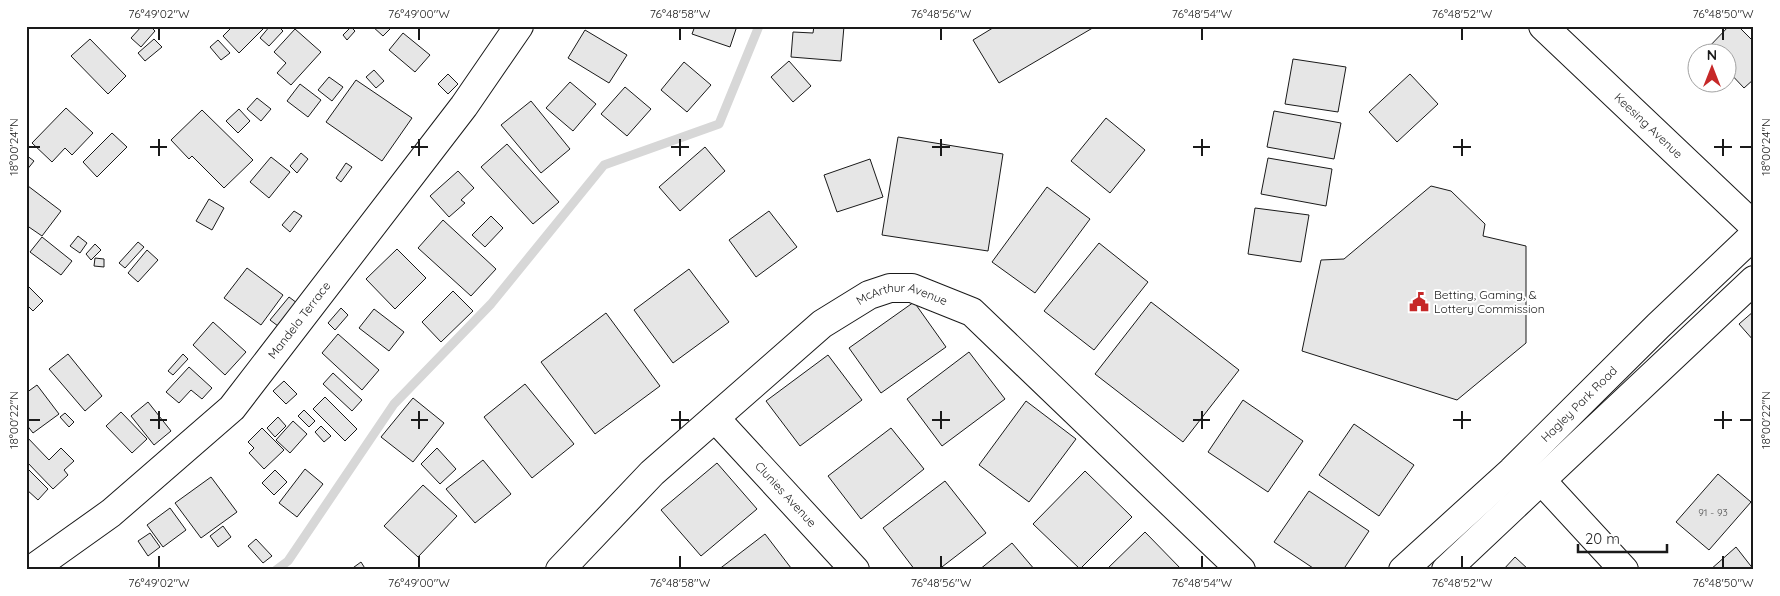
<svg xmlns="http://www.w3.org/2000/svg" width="1780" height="596" font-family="Quicksand,sans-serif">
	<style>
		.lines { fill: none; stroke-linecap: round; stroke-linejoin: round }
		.stream { stroke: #d7d7d7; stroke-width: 9 }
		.building { fill: #e6e6e6; stroke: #1a1a1a }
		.minor-casing { stroke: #1a1a1a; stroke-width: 30 }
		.major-casing { stroke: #1a1a1a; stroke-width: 30 }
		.minor { stroke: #fff; stroke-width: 28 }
		.major { stroke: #fff; stroke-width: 28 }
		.ticks { fill: none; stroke: #1a1a1a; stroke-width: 2 }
		.labels { text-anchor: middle; stroke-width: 4; stroke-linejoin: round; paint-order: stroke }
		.number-label { font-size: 10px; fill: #4d4d4d }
		.street-label { font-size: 12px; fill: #1a1a1a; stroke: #fff }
		.poi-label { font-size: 12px; fill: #1a1a1a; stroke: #fff; text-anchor: start }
		.neatline { fill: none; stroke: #1a1a1a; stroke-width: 2 }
		.ticks-label { font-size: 12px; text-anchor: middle; fill: #1a1a1a }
	</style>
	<rect width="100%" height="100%" fill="#fff"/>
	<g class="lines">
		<path class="stream" d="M276,570L288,561L394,404L491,304L604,165L719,124L759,26"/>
	</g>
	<g class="building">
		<path d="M142,26H150L155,31L141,47L131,38Z"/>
		<path d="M233,26H266L239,53L223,36Z"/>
		<path d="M270,26H278L283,31L269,46L260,38Z"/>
		<path d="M372,26H393L383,36Z"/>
		<path d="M695,26H737L730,47L692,34Z"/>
		<path d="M814,26H844L841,61L791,57L793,32L813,33Z"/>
		<path d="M996,26H1096L999,83L973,40Z"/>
		<path d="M1729,26H1738L1754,42V79L1744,88L1728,71V52H1708L1706,50Z"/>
		<path d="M351,27L355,31L347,40L343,35Z"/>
		<path d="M295,29L321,52L291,85L277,73L286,63L274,52Z"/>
		<path d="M585,30L627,55L609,83L568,58Z"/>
		<path d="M403,33L430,55L415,72L389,50Z"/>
		<path d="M90,39L126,76L108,94L71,56Z"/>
		<path d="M154,39L162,47L145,61L138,53Z"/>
		<path d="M218,40L230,53L221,60L210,47Z"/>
		<path d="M1293,59L1346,67L1338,112L1285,104Z"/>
		<path d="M789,61L811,86L793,102L771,77Z"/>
		<path d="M684,62L711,85L687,112L661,90Z"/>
		<path d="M374,70L384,81L376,88L366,77Z"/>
		<path d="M448,74L458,84L448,94L438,84Z"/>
		<path d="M1410,74L1438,104L1397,142L1369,112Z"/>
		<path d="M329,77L343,87L332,101L318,90Z"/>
		<path d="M356,80L412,118L382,161L326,122Z"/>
		<path d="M570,82L596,104L573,131L546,108Z"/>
		<path d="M300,84L321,100L308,117L287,101Z"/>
		<path d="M625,87L651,109L627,136L601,114Z"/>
		<path d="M257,98L271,109L261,121L247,109Z"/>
		<path d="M531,101L570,149L541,173L501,125Z"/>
		<path d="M66,108L93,133L72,155L65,148L52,162L32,143Z"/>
		<path d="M239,109L250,121L238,133L226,121Z"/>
		<path d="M202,110L253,160L224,188L192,156L189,159L171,140Z"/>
		<path d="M1274,111L1341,123L1334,159L1267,147Z"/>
		<path d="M1106,118L1145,150L1110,193L1071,161Z"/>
		<path d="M112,133L127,147L97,177L83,162Z"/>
		<path d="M898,137L1003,154L988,251L882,235Z"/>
		<path d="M507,144L559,202L533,224L481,167Z"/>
		<path d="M705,147L725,171L680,211L659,187Z"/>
		<path d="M301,153L308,159L297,173L290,166Z"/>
		<path d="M26,155L34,161L26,171Z"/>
		<path d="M271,157L290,172L269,198L250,182Z"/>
		<path d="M1268,158L1332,169L1326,206L1261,194Z"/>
		<path d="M870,159L883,197L837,212L824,175Z"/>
		<path d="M346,163L352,167L341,182L336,178Z"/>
		<path d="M458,171L474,188L461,200L465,203L449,217L430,196Z"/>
		<path d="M28,186L61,211L42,236L26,225Z"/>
		<path d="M1431,186L1451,191L1485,224L1483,236L1526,246V343L1457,400L1302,351L1321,260L1344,259Z"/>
		<path d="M1047,187L1090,219L1035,293L992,262Z"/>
		<path d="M209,199L224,208L212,230L196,221Z"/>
		<path d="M1255,208L1309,215L1301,262L1248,254Z"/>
		<path d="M294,211L302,216L290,232L282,225Z"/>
		<path d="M769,211L797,247L756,277L729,240Z"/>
		<path d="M491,216L503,228L485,247L472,235Z"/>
		<path d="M443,220L496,269L471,296L418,248Z"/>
		<path d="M78,236L87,243L80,253L70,246Z"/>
		<path d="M42,237L72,261L61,275L30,252Z"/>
		<path d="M138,242L144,247L125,268L119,263Z"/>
		<path d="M1099,243L1148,282L1094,350L1044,311Z"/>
		<path d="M95,244L101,250L91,260L86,254Z"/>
		<path d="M397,249L426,278L395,309L366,279Z"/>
		<path d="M147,250L158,260L138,282L128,273Z"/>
		<path d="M95,258L104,259V267L94,266Z"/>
		<path d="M247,268L283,295L261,325L224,298Z"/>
		<path d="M689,269L729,322L673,363L634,310Z"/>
		<path d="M26,284L43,301L33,311L26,304Z"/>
		<path d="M453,291L473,311L441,342L422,322Z"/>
		<path d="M289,297L297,303L278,326L270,320Z"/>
		<path d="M914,302L946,347L881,393L849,348Z"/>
		<path d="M1151,302L1239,370L1183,442L1095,374Z"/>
		<path d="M341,308L348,315L335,330L328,323Z"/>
		<path d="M374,309L404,332L389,351L359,328Z"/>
		<path d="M1754,311V341L1739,324Z"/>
		<path d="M606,313L660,386L595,434L541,362Z"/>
		<path d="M213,322L246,352L225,375L193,345Z"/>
		<path d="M338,334L379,370L362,390L322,353Z"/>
		<path d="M969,352L1005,399L942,446L907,399Z"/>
		<path d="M68,354L102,396L85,411L49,369Z"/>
		<path d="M183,354L188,359L173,375L168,371Z"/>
		<path d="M828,355L862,400L800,446L766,401Z"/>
		<path d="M189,367L212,388L202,399L191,390L179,403L166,392Z"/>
		<path d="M333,373L362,400L352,411L323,384Z"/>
		<path d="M284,381L297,394L286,404L273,391Z"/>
		<path d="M525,384L574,444L532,478L484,417Z"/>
		<path d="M37,385L59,414L33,433L26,424V393Z"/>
		<path d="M325,397L357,429L345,441L313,409Z"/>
		<path d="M413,398L444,423L413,462L381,437Z"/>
		<path d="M1243,400L1303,441L1268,492L1208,452Z"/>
		<path d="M1026,401L1076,439L1029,502L979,465Z"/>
		<path d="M148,402L171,431L154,445L131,416Z"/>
		<path d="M304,410L315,421L309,427L298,416Z"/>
		<path d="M121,412L147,439L132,453L106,426Z"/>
		<path d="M65,413L74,422L69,427L60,417Z"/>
		<path d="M278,417L286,426L275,437L267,428Z"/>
		<path d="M293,421L307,434L290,453L276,440Z"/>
		<path d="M1354,424L1414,465L1379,516L1319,475Z"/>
		<path d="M321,426L331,436L324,442L315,432Z"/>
		<path d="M262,428L284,450L264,469L249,453L254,448L248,442Z"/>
		<path d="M891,428L924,469L861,519L828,476Z"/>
		<path d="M26,436L49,460L61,448L74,461L64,470L68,475L53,489L26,461Z"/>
		<path d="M437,448L456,469L440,484L421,464Z"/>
		<path d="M483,460L511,494L475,523L446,489Z"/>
		<path d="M717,463L757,509L701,556L661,510Z"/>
		<path d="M26,467L48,489L38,500L26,489Z"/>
		<path d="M305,469L323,484L297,517L279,503Z"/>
		<path d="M275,470L287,482L274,495L262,483Z"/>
		<path d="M1085,471L1132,517L1080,569L1033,524Z"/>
		<path d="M1718,474L1751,502L1709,550L1676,522Z"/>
		<path d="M211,477L237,512L201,538L175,503Z"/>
		<path d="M945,481L986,533L938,570H915L883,528Z"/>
		<path d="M423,485L457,516L418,557L384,526Z"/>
		<path d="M1309,491L1369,531L1343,570H1316L1274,542Z"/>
		<path d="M170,508L186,530L163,547L147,525Z"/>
		<path d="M223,526L231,537L218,547L210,536Z"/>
		<path d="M1145,532L1182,570H1106Z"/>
		<path d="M150,533L160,547L148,556L138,541Z"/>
		<path d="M765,534L791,568L788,570H718Z"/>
		<path d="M256,539L272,556L263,563L248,546Z"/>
		<path d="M1012,543L1035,570H979Z"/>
		<path d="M1736,547L1754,570H1710Z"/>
		<path d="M1515,557L1529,570H1503Z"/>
		<path d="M361,562L366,570H350Z"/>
	</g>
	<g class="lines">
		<defs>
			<g id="minor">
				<path id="s1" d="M1543,26L1754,226"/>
				<path id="s2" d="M715,418L855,570"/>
				<path d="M1540,479L1624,570"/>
				<path id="s3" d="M31,570L111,513L232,408L464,106L519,26"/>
				<path id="s4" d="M560,570L652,473L822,324L869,295L890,288H912L972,312L1241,570"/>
			</g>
			<g id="major">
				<path id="s5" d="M1403,570L1512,471L1658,326L1754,235"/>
				<path d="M1446,570L1754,280"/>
			</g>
		</defs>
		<use href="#minor" class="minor-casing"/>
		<use href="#major" class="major-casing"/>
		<use href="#minor" class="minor"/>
		<use href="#major" class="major"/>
	</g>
	<path class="ticks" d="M159,28V40M419,28V40M680,28V40M941,28V40M1202,28V40M1462,28V40M1723,28V40M159,139V156M419,139V156M680,139V156M941,139V156M1202,139V156M1462,139V156M1723,139V156M28,147H40M150,147H167M411,147H428M671,147H689M932,147H950M1193,147H1210M1453,147H1471M1714,147H1732M1740,147H1752M159,411V429M419,411V429M680,411V429M941,411V429M1202,411V429M1462,411V429M1723,411V429M28,420H40M150,420H167M411,420H428M671,420H689M932,420H950M1193,420H1210M1453,420H1471M1714,420H1732M1740,420H1752M159,556V568M419,556V568M680,556V568M941,556V568M1202,556V568M1462,556V568M1723,556V568"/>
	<defs>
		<symbol id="civic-bare" viewBox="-9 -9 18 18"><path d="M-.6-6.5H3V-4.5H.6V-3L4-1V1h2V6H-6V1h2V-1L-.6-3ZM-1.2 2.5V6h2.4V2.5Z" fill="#c62828" stroke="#fff" stroke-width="2.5" paint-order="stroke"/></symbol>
	</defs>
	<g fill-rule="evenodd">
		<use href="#civic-bare" x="1405" y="288" width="28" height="28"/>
	</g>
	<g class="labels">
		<g class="number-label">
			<text x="1713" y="516">91 - 93</text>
		</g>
		<g class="street-label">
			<text dy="4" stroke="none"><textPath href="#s1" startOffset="145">Keesing Avenue</textPath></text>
			<text dy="4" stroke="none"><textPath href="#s4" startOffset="449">McArthur Avenue</textPath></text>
			<text dy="4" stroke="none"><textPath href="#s3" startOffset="369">Mandela Terrace</textPath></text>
			<text dy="4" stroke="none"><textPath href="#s5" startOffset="242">Hagley Park Road</textPath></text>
			<text dy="4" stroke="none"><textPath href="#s2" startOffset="104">Clunies Avenue</textPath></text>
		</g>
		<g class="poi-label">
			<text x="1434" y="299">Betting, Gaming, &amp;<tspan x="1434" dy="14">Lottery Commission</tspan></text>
		</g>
	</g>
	<rect width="1780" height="596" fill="none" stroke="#ffffff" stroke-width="55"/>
	<g transform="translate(1712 68)"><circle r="24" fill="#ffffff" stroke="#a3a3a3"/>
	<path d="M0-4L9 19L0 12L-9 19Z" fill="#c62828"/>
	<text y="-8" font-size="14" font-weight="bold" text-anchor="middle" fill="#1a1a1a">N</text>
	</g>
	<path d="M1578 544v8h89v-8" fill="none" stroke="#1a1a1a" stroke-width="2.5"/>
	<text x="1585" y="544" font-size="15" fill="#1a1a1a" stroke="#ffffff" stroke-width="4" paint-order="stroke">20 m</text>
	<rect x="28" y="28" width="1724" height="540" class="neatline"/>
	<g class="ticks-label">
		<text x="159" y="18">76°49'02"W</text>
		<text x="419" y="18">76°49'00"W</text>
		<text x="680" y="18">76°48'58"W</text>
		<text x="941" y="18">76°48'56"W</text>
		<text x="1202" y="18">76°48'54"W</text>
		<text x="1462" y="18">76°48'52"W</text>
		<text x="1723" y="18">76°48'50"W</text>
		<text transform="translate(14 147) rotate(-90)" y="4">18°00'24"N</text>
		<text transform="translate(1766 147) rotate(-90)" y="4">18°00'24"N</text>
		<text transform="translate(14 420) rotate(-90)" y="4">18°00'22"N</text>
		<text transform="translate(1766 420) rotate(-90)" y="4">18°00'22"N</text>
		<text x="159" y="587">76°49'02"W</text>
		<text x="419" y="587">76°49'00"W</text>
		<text x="680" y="587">76°48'58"W</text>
		<text x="941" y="587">76°48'56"W</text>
		<text x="1202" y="587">76°48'54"W</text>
		<text x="1462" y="587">76°48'52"W</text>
		<text x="1723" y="587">76°48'50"W</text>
	</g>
</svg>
